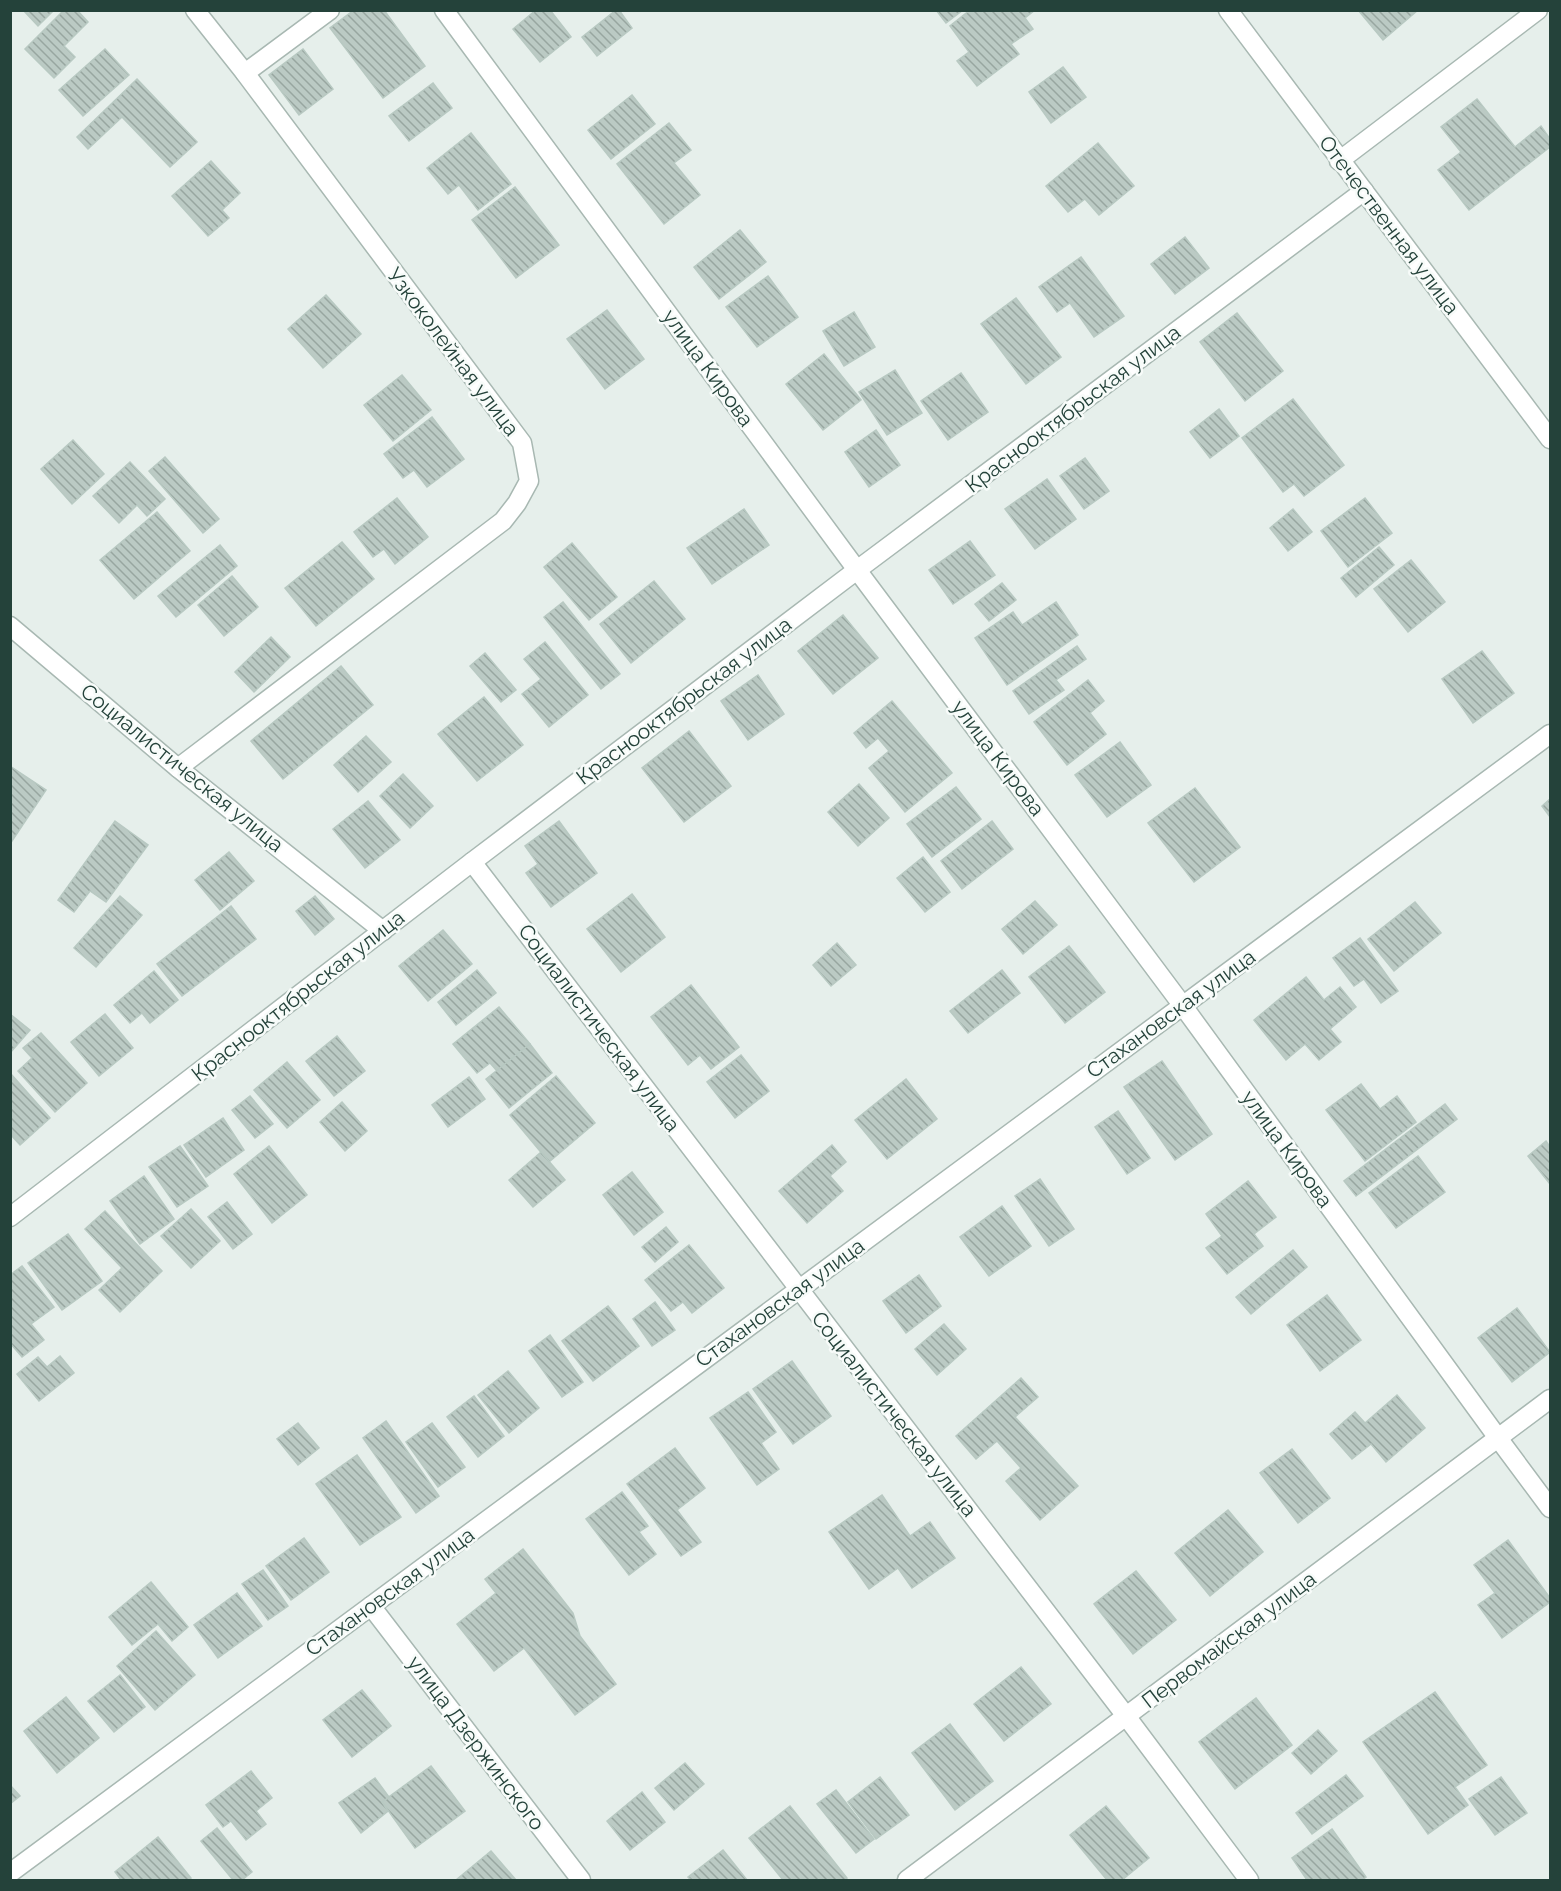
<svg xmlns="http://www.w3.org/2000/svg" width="1561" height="1891" font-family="Raleway,sans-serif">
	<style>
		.building { fill: url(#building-back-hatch); stroke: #b8c9c2; stroke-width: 1.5 }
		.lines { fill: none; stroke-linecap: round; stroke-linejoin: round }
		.street-casing { stroke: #a8b8b2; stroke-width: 21 }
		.street { stroke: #fff; stroke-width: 18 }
		.labels { text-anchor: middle; stroke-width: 5; stroke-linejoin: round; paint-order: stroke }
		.street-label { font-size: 21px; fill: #24423a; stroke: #f7fbf9 }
	</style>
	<defs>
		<pattern id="building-back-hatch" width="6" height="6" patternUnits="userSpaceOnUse" patternTransform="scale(1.5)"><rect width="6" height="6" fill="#bbcac4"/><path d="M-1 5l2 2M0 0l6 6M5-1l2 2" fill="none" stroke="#98a6a0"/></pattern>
	</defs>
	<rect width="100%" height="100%" fill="#e6efeb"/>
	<g class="building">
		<path d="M23,10H54L38,26Z"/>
		<path d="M64,10H77L88,22L64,46L75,57L54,78L25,49Z"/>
		<path d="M354,10H384L425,66L383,98L330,28Z"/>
		<path d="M536,10H550L571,37L540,62L513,29Z"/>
		<path d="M616,10H619L632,28L597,56L582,37Z"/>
		<path d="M936,10H963L946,23Z"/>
		<path d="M970,10H1035L1025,18L1033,29L1011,44L1019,54L977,86L957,61L969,52L950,26Z"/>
		<path d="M1358,10H1418L1383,40Z"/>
		<path d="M105,49L129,75L83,116L59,90Z"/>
		<path d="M303,49L333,89L299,115L269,75Z"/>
		<path d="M1063,67L1086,97L1051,123L1029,92Z"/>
		<path d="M137,79L197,142L170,167L122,117L88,149L77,137Z"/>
		<path d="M433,83L452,108L409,141L389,116Z"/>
		<path d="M632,95L655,124L611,159L588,130Z"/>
		<path d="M1477,99L1515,147L1541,126L1550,139V147L1469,210L1438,170L1461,152L1441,127Z"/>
		<path d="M669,123L691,150L674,163L700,195L664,224L617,164Z"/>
		<path d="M471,133L511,184L478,210L459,185L448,194L427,168Z"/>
		<path d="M1098,143L1134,186L1099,215L1085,199L1068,212L1046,186Z"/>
		<path d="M211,161L240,193L222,210L229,218L208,236L172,196Z"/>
		<path d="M515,187L559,245L516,278L472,220Z"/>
		<path d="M740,230L766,262L719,299L694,267Z"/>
		<path d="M1185,237L1209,268L1175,294L1151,264Z"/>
		<path d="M1081,257L1124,316L1094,337L1070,303L1057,312L1039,287Z"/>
		<path d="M768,276L798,317L757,347L726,307Z"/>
		<path d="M326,295L361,334L323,368L288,329Z"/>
		<path d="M1016,298L1061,357L1026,384L981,324Z"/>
		<path d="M607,310L644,359L605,389L567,339Z"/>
		<path d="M854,312L875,347L844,366L823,331Z"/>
		<path d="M1237,313L1283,371L1245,401L1200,342Z"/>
		<path d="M824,354L861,400L823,430L786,384Z"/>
		<path d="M895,370L922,413L887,435L859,392Z"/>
		<path d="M961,373L988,412L948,440L921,401Z"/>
		<path d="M402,375L431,410L393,441L364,405Z"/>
		<path d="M1293,399L1344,465L1304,496L1294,484L1283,492L1242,438Z"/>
		<path d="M1219,409L1239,436L1210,458L1190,432Z"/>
		<path d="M432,417L464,459L427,487L414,470L403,478L384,454Z"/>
		<path d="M876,430L900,465L869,487L845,452Z"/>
		<path d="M73,440L104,474L72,504L41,469Z"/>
		<path d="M165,457L219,519L203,533L149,471Z"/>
		<path d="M1085,458L1109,491L1084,509L1060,476Z"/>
		<path d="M130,462L165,499L147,516L137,505L119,523L93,496Z"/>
		<path d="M1047,479L1076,519L1035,549L1005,509Z"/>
		<path d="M397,498L428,537L395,564L384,549L373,557L354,532Z"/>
		<path d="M1365,498L1392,533L1348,567L1321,531Z"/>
		<path d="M744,509L769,545L712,584L687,548Z"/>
		<path d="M1293,509L1312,532L1288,551L1270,528Z"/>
		<path d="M157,512L190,551L134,599L100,560Z"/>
		<path d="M970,541L995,575L953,604L929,570Z"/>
		<path d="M342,542L374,579L316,626L285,588Z"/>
		<path d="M572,543L617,597L589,620L544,567Z"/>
		<path d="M220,545L237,566L176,617L158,596Z"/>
		<path d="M1379,547L1394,565L1356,597L1341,578Z"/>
		<path d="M1411,560L1445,602L1408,632L1374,589Z"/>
		<path d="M232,576L258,607L224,636L198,605Z"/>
		<path d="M654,581L685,619L631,663L600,624Z"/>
		<path d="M1002,583L1016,600L989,621L975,604Z"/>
		<path d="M563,602L620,674L601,689L544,617Z"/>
		<path d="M1056,602L1078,635L1007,685L975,638L1013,612L1022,625Z"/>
		<path d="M843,615L878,658L833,694L798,651Z"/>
		<path d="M271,637L290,657L254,692L235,672Z"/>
		<path d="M545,642L588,695L549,727L522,694L541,679L524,659Z"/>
		<path d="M1077,646L1086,659L1056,680L1064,690L1029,714L1013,691Z"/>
		<path d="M1482,651L1514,693L1473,723L1442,679Z"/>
		<path d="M485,653L516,690L501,702L470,666Z"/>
		<path d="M341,666L373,705L283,779L251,741Z"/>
		<path d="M758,675L784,714L748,740L721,701Z"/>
		<path d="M1088,680L1104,701L1090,713L1106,734L1067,765L1034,722Z"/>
		<path d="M484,697L523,745L477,781L438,734Z"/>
		<path d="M892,701L952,773L905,812L869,768L889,751L878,738L866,748L854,733Z"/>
		<path d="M689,731L731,786L684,822L642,768Z"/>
		<path d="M366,736L391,762L358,792L334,765Z"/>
		<path d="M1120,742L1151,785L1107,817L1075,775Z"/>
		<path d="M10,766L46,790L10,844Z"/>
		<path d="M403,774L433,806L410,828L380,796Z"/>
		<path d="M859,784L889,818L858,846L828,812Z"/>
		<path d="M956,787L981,819L932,857L907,824Z"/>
		<path d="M1195,788L1240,847L1194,882L1148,823Z"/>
		<path d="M1550,799V817L1542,806Z"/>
		<path d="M368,801L400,840L365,868L333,829Z"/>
		<path d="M115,821L148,845L106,902L90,891L74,912L58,900Z"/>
		<path d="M559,821L597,873L551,907L526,873L538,864L525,846Z"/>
		<path d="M992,821L1013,849L962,889L941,861Z"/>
		<path d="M229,852L254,881L220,910L195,880Z"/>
		<path d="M923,857L950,892L925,912L897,878Z"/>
		<path d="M632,894L665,937L621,972L587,929Z"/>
		<path d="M120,896L142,915L96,967L74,948Z"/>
		<path d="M315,896L334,919L315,935L296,911Z"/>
		<path d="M1035,901L1057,925L1023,954L1002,929Z"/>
		<path d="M1415,902L1441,933L1394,971L1368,939Z"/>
		<path d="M231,906L256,939L182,996L157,964Z"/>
		<path d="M443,930L472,964L428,1001L399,966Z"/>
		<path d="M1360,938L1398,991L1381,1003L1364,979L1354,986L1333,958Z"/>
		<path d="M837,943L856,965L831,986L813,965Z"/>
		<path d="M1069,946L1105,992L1065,1023L1029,977Z"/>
		<path d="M477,970L496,993L456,1025L438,1002Z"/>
		<path d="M1002,970L1020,993L968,1033L950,1011Z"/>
		<path d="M154,971L178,1000L150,1023L142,1013L130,1023L114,1005Z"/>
		<path d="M1306,977L1324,1000L1340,987L1356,1007L1330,1029L1341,1042L1319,1060L1305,1044L1286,1060L1254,1020Z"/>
		<path d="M691,985L739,1047L711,1069L700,1055L688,1065L651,1017Z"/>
		<path d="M499,1007L530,1044L497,1071L490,1063L477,1073L453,1044Z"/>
		<path d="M10,1014L30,1030L10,1053Z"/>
		<path d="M105,1014L133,1048L99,1076L71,1042Z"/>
		<path d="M41,1033L87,1083L55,1112L18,1071L32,1058L23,1048Z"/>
		<path d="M337,1036L365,1071L334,1096L306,1061Z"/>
		<path d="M530,1044L552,1073L509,1108L486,1079Z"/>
		<path d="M741,1055L769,1091L735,1118L707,1082Z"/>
		<path d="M1162,1061L1212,1134L1175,1160L1124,1087Z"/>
		<path d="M287,1062L320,1100L287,1128L254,1090Z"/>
		<path d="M11,1074L50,1118L20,1145L10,1134Z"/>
		<path d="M556,1076L595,1123L549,1162L510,1115Z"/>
		<path d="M469,1077L485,1099L448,1127L432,1105Z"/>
		<path d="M906,1079L937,1119L887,1159L855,1120Z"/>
		<path d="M1361,1084L1380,1109L1397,1096L1416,1122L1365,1161L1326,1110Z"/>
		<path d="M250,1096L273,1124L255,1138L232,1110Z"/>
		<path d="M342,1102L367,1131L345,1151L320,1122Z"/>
		<path d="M1445,1104L1457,1119L1356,1196L1344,1181Z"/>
		<path d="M1118,1111L1150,1158L1127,1174L1095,1127Z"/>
		<path d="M223,1118L244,1150L206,1177L184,1145Z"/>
		<path d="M1546,1141L1550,1147V1184L1528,1156Z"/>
		<path d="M832,1145L846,1162L830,1176L843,1191L807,1223L779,1191Z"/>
		<path d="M180,1146L208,1186L177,1207L149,1167Z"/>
		<path d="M269,1146L307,1195L272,1223L234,1174Z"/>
		<path d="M541,1152L565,1180L533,1207L509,1180Z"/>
		<path d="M1418,1156L1445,1192L1396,1228L1369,1193Z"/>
		<path d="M632,1172L663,1212L634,1235L603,1195Z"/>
		<path d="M144,1176L174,1219L140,1244L110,1201Z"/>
		<path d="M1040,1179L1074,1229L1049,1246L1015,1196Z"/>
		<path d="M1248,1181L1276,1217L1254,1234L1263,1246L1227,1274L1206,1248L1222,1236L1206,1214Z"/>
		<path d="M227,1202L252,1234L233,1249L208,1217Z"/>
		<path d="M1002,1206L1031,1246L989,1276L960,1237Z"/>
		<path d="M191,1209L220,1241L191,1268L161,1236Z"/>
		<path d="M105,1211L162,1271L120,1312L99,1290L122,1268L85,1229Z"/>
		<path d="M666,1227L678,1242L655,1262L642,1247Z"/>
		<path d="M68,1234L102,1281L62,1310L28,1263Z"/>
		<path d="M689,1245L724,1288L692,1313L683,1302L671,1311L645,1280Z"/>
		<path d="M1293,1250L1307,1267L1251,1314L1236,1297Z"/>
		<path d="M22,1266L54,1307L31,1324L44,1340L22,1357L10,1343V1275Z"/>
		<path d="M919,1275L941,1306L906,1333L883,1301Z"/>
		<path d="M1327,1295L1361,1340L1320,1371L1287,1325Z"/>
		<path d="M655,1302L675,1330L652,1346L633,1319Z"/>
		<path d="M608,1306L639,1346L593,1381L562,1341Z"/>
		<path d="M1517,1308L1550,1352L1512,1382L1478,1338Z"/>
		<path d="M944,1324L966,1349L937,1375L915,1349Z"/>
		<path d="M550,1335L583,1382L562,1397L529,1351Z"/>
		<path d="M60,1356L74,1373L39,1401L17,1374L38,1357L47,1367Z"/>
		<path d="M792,1361L831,1416L793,1444L753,1389Z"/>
		<path d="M508,1371L539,1408L509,1433L478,1395Z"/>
		<path d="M1021,1378L1038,1397L1015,1417L1078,1486L1040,1520L1006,1481L1021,1468L997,1441L976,1459L956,1436Z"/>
		<path d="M748,1392L776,1432L761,1443L779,1469L757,1485L710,1418Z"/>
		<path d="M1397,1395L1425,1428L1386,1462L1371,1444L1352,1459L1330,1434L1355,1412L1365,1423Z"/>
		<path d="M474,1396L504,1436L478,1457L447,1417Z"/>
		<path d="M386,1421L439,1496L416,1513L363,1438Z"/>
		<path d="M298,1423L319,1448L298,1465L277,1439Z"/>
		<path d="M432,1423L465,1467L438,1487L406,1442Z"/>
		<path d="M675,1448L705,1488L677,1510L701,1542L681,1556L627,1484Z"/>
		<path d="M1292,1449L1330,1498L1298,1523L1260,1473Z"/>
		<path d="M357,1455L401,1517L360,1545L316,1484Z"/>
		<path d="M622,1492L648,1526L639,1532L656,1554L629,1575L586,1519Z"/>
		<path d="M882,1495L910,1536L930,1522L955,1558L912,1588L898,1568L869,1589L829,1532Z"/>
		<path d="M1228,1510L1263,1552L1210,1596L1175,1553Z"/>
		<path d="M304,1538L329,1572L291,1600L266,1566Z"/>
		<path d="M1508,1540L1550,1598V1602L1502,1638L1478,1605L1495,1593L1474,1565Z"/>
		<path d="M523,1549L573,1613L580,1636L616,1684L575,1715L524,1648L494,1671L457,1624L496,1593L485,1579Z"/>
		<path d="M263,1570L288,1606L268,1620L242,1584Z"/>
		<path d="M1136,1571L1176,1620L1133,1654L1094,1604Z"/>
		<path d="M151,1582L188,1627L172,1641L158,1624L132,1645L109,1617Z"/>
		<path d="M237,1593L262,1626L218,1658L194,1625Z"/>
		<path d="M156,1631L195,1675L155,1710L117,1666Z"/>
		<path d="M1021,1667L1051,1704L1004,1741L974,1704Z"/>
		<path d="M120,1675L145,1707L114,1732L88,1701Z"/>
		<path d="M362,1690L391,1726L352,1757L323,1720Z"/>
		<path d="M1435,1692L1487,1765L1455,1787L1468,1805L1428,1834L1363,1742Z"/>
		<path d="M66,1697L99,1738L57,1773L24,1731Z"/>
		<path d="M1256,1698L1292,1745L1235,1789L1199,1742Z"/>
		<path d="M950,1724L993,1781L955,1810L912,1753Z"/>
		<path d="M1318,1730L1337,1751L1311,1774L1292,1753Z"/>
		<path d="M685,1763L704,1784L674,1810L655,1788Z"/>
		<path d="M431,1766L465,1811L415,1848L382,1802Z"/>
		<path d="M251,1771L272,1798L256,1811L266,1824L246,1840L231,1821L223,1827L206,1805Z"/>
		<path d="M1346,1775L1363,1796L1312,1834L1296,1813Z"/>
		<path d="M880,1777L909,1815L876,1839L848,1802Z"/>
		<path d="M1501,1777L1527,1813L1495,1835L1469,1799Z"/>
		<path d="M375,1778L389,1797L382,1802L388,1811L361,1833L339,1803Z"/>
		<path d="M10,1785L20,1796L10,1804Z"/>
		<path d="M836,1790L874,1839L856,1853L817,1804Z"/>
		<path d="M642,1792L665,1822L630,1850L607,1821Z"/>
		<path d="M790,1806L847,1878L844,1880H783L749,1838Z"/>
		<path d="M1106,1806L1149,1858L1122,1880H1107L1070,1835Z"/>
		<path d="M217,1828L252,1872L242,1880H233L201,1841Z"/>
		<path d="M1332,1829L1366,1877L1362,1880H1307L1292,1858Z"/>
		<path d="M158,1837L191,1878L188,1880H121L115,1872Z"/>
		<path d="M723,1850L747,1880H691L688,1877Z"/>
		<path d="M491,1851L516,1880H456Z"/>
	</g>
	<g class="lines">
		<defs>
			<g id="street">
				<path d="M444,10L857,570L1183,1006L1498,1438L1550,1508"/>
				<path d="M1228,10L1550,439"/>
				<path d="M245,73L330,10"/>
				<path d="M1339,161L1538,10"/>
				<path d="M10,626L178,768L383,931"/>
				<path d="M178,768L503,521L517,503L529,481L522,443L245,73L195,10"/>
				<path d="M472,862L1126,1716L1249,1880"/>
				<path d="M10,1217L472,862L857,570L1364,191"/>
				<path d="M371,1606L581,1880"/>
				<path d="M10,1873L1550,734"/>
				<path d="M907,1880L1550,1399"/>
			</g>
		</defs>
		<use href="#street" class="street-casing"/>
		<use href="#street" class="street"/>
	</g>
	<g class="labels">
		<g class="street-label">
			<text transform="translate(1389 225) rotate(53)" y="7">Отечественная улица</text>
			<text transform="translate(453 352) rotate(53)" y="7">Узкоколейная улица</text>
			<text transform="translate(708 368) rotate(54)" y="7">улица Кирова</text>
			<text transform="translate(1073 409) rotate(-37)" y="7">Краснооктябрьская улица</text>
			<text transform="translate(684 701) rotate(-37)" y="7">Краснооктябрьская улица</text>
			<text transform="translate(998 758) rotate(53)" y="7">улица Кирова</text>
			<text transform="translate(182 768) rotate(39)" y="7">Социалистическая улица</text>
			<text transform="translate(298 996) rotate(-38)" y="7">Краснооктябрьская улица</text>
			<text transform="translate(1171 1014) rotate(-36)" y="7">Стахановская улица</text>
			<text transform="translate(599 1028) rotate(53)" y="7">Социалистическая улица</text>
			<text transform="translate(1287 1149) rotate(54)" y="7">улица Кирова</text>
			<text transform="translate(780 1303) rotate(-36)" y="7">Стахановская улица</text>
			<text transform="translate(894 1414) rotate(52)" y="7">Социалистическая улица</text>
			<text transform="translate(390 1592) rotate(-36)" y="7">Стахановская улица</text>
			<text transform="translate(1229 1640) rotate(-37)" y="7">Первомайская улица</text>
			<text transform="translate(476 1743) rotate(53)" y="7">улица Дзержинского</text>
		</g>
	</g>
	<rect width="1561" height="1891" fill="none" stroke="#24423a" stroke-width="24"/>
</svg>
